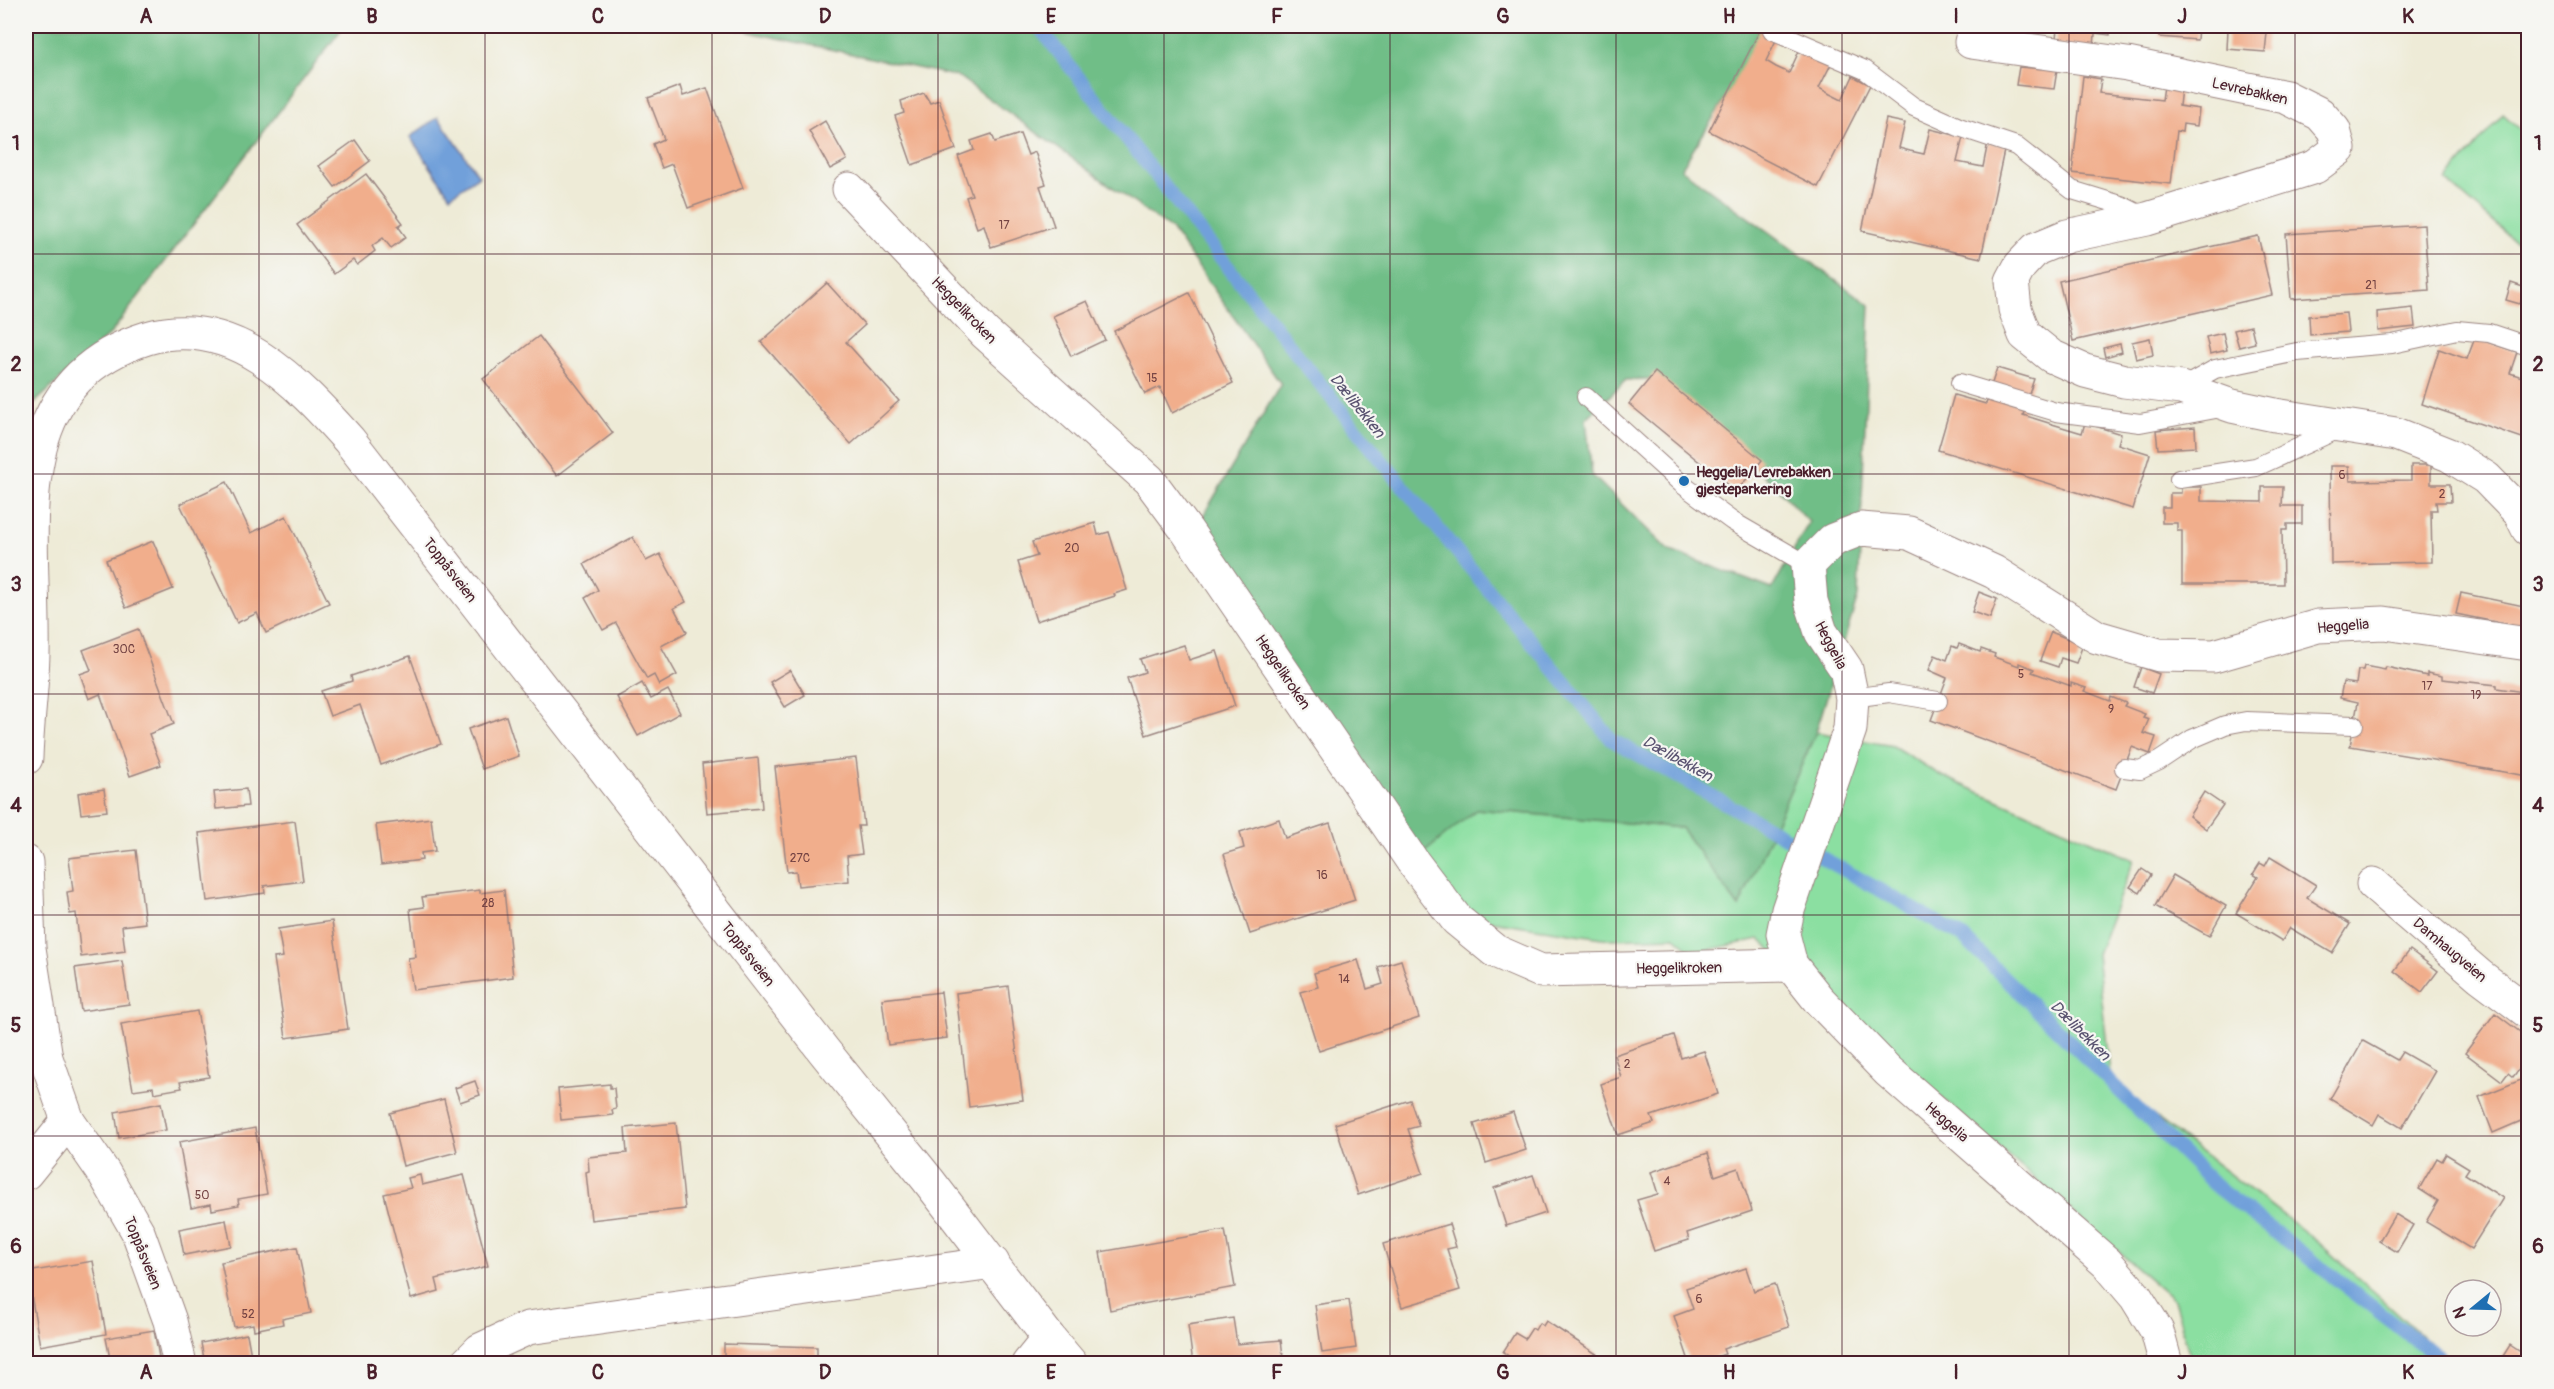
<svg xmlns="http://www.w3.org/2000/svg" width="2554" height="1389" font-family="Pangolin,sans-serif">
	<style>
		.green { fill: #8bdfa1; stroke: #6a7f66; stroke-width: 1.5 }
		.forest { fill: #70be87; stroke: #5d6e59; stroke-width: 1.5; fill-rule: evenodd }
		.water { fill: #71a0da; stroke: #5e6082; stroke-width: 1.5 }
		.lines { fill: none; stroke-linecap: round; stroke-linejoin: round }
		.stream { stroke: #71a0da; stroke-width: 14 }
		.building { fill: #f1ae8c }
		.lane-casing { stroke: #9c8581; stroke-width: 20 }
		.street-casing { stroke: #9c8581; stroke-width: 35 }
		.lane { stroke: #fff; stroke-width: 18 }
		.street { stroke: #fff; stroke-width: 33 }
		.grid { fill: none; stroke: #4a1f2b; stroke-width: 1.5; stroke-opacity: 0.55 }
		.poi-dot { fill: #1f6fb2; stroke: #f6f6f2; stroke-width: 2 }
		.labels { text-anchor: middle; stroke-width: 4.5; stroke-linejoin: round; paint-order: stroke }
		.number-label { font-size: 12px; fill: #744343 }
		.street-label { font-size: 15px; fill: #4a1f2b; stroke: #f6f6f2 }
		.poi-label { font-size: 15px; font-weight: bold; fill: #4a1f2b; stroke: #f6f6f2; text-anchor: start }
		.water-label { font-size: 16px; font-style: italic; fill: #5a5371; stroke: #f6f6f2 }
		.neatline { fill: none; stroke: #4a1f2b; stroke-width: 2 }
		.grid-label { font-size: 20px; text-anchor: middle; font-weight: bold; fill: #4a1f2b }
	</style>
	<rect width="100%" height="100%" fill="#f6f6f2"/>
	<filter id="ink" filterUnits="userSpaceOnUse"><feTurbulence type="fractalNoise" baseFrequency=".0167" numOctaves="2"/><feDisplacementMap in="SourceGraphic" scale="12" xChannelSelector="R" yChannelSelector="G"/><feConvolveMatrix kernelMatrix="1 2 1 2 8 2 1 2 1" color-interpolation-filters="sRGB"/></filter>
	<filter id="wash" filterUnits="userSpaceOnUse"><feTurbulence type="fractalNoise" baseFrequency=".008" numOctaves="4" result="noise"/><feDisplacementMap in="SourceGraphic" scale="24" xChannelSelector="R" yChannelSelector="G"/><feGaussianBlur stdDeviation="1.35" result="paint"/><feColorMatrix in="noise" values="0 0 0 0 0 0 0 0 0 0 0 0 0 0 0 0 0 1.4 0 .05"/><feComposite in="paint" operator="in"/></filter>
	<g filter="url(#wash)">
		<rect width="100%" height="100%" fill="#eeebd7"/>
		<g class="green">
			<path d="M2503,114L2528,136V252L2446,181Z"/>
			<path d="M1816,732L1893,746L1940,775L2134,860L2097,954L2111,1083L2318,1242L2452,1363H2192L2174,1300L1759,939L1694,953L1675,937L1609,939L1478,919L1413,862L1476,809L1682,828L1739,907Z"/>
		</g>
		<g class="forest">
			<path d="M26,26H344L111,333L27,410L26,416Z"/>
			<path d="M722,26H1771L1681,169L1870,305L1858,596L1816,732L1739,907L1681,828L1477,809L1413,862L1197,526L1281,384L1172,230L959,77ZM1661,378L1776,487L1809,522L1772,589L1668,550L1592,475L1586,419L1626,380Z"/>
		</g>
		<path class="water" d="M438,117L479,176L450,196L410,137Z"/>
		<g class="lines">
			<path class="stream" d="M1038,26L1355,428L1612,740L1962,936L2220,1190L2447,1364"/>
		</g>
		<g id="blocks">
			<g class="building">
				<path d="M1907,26H1974L1973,34L1907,28Z"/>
				<path d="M1989,26H2028L2026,41L1988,37Z"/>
				<path d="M2030,26H2111L2110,35L2095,33L2094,49L2055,45L2057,30Z"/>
				<path d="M2160,26H2198L2197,40L2159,37Z"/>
				<path d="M1761,28L1778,36L1766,61L1776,67L1789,73L1800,49L1831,64L1819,88L1830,94L1842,100L1853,76L1870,85L1818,187L1709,131Z"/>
				<path d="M2228,29L2267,33L2265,52L2227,49Z"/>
				<path d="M2019,67L2057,70L2054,89L2016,85Z"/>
				<path d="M2083,76L2101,79L2099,93L2162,100L2164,86L2181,88L2179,106L2199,109L2197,126L2183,124L2182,132L2177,131L2171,184L2072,173Z"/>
				<path d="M680,86L683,96L707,88L743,188L688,208L672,164L662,168L653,144L664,139L648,98Z"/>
				<path d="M924,93L930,103L939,100L956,149L912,165L895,116L904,113L901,101Z"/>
				<path d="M1886,119L1905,123L1899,148L1910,151L1924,154L1930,129L1963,137L1957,162L1983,167L1988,142L2005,146L1981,258L1862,231Z"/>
				<path d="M825,121L847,160L830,169L809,131Z"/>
				<path d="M992,134L995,142L1020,134L1028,155L1035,152L1046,184L1040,186L1054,226L991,247L984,225L977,228L966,197L972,195L958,156L974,150L971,141Z"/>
				<path d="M355,140L370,161L335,187L319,166Z"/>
				<path d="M366,174L403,223L398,226L406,237L391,248L383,238L372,246L375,251L357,265L353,260L334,274L297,225Z"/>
				<path d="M2424,225L2429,290L2291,299L2286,234Z"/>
				<path d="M2258,236L2272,295L2073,341L2059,281Z"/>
				<path d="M827,283L865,325L846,342L899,401L851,444L761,342Z"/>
				<path d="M2511,283L2526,288L2520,304L2506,300Z"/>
				<path d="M1189,293L1233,383L1172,413L1160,387L1145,394L1114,331Z"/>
				<path d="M1087,301L1105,340L1071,356L1053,316Z"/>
				<path d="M2413,308L2415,327L2378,331L2377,312Z"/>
				<path d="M2346,313L2348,332L2310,335L2309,316Z"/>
				<path d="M2251,326L2255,343L2239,347L2234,330Z"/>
				<path d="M2223,333L2227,350L2210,354L2206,337Z"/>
				<path d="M539,336L613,433L557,476L483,379Z"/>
				<path d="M2150,338L2153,355L2136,359L2132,342Z"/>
				<path d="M2475,338L2517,352L2510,373L2528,379V440L2422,404L2439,349L2467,359Z"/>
				<path d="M2120,344L2122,352L2105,357L2103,348Z"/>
				<path d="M1997,368L2034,379L2028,397L1991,386Z"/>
				<path d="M1655,372L1762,460L1736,492L1629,404Z"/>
				<path d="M1954,395L1986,404L1989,395L2026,406L2023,415L2052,424L2082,433L2085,423L2121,434L2118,444L2150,454L2133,509L1938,450Z"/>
				<path d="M2195,427L2196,447L2158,449L2156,430Z"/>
				<path d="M2411,465H2431V484H2450L2451,502H2436L2437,510H2431L2432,562L2331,564L2330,466H2349L2350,481L2411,480Z"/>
				<path d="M227,482L251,533L286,516L329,603L266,633L257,613L237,623L180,504Z"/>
				<path d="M2181,487H2201V501L2262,502V487H2283L2282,506H2302V524H2287V530H2282L2283,584H2182V531H2177V523H2162V507H2170V493H2181Z"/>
				<path d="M1095,523L1098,535L1109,532L1127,590L1114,594L1115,596L1036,621L1018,562L1037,556L1032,542Z"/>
				<path d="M633,537L646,561L660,554L686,602L674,608L687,632L661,646L677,675L659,685L654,675L647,679L616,623L603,630L585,598L598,590L584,564Z"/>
				<path d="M153,541L173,589L126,608L106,560Z"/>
				<path d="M1979,592L1997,599L1990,618L1972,612Z"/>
				<path d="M2461,593L2524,606L2520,627L2456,614Z"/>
				<path d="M138,629L174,724L149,734L161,765L130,776L100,694L89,699L80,674L91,670L83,650Z"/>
				<path d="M2051,632L2083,645L2076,663L2061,658L2058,667L2040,661Z"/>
				<path d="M1959,644L1980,652L1981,649L1995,654L1994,657L2019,666V663L2034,669L2032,672L2071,686V683L2086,688L2084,691L2110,701L2111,697L2126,703L2124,706L2145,714L2143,717L2149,719L2143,733L2156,737L2150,754L2132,747L2116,789L1931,720L1947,678L1929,670L1935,655L1947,660L1952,646L1957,648Z"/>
				<path d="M1184,645L1189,660L1217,651L1235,706L1146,735L1127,678L1145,672L1140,659Z"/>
				<path d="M410,656L441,744L381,765L360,705L330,716L321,691L352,681L351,676Z"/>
				<path d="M2364,666L2385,670L2386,667L2427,676V673L2442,676V679L2497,685V688L2523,692V689L2528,690V776L2350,746L2358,702L2340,698L2343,682L2356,684L2358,670H2363Z"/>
				<path d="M2141,667L2159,674L2152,693L2134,687Z"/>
				<path d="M790,670L805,695L785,707L770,682Z"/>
				<path d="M642,683L651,699L668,690L680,713L638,736L617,697Z"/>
				<path d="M506,716L519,756L482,769L468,729Z"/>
				<path d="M758,758L762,808L707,813L702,764Z"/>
				<path d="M856,758L864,826H858L862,854L847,856L849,881L798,886L796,871L787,872L775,767Z"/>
				<path d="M104,789L107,811L81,814L78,793Z"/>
				<path d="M246,789L248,806L216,809L214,792Z"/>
				<path d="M2204,792L2223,805L2206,829L2189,816Z"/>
				<path d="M431,818L435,851L421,853L422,860L381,865L376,825Z"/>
				<path d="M1279,819L1285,838L1330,823L1355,900L1250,934L1224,854L1244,848L1240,832Z"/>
				<path d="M295,821L303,881L264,886L265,893L207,901L199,833Z"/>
				<path d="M136,850L145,923L122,926L125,951L81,957L76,913L70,914L67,892L73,891L69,858Z"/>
				<path d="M2270,857L2316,885L2307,898L2350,924L2332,953L2290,928L2282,941L2236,913L2258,877L2253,874L2260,863L2265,866Z"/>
				<path d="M2142,869L2151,875L2140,893L2130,887Z"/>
				<path d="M2173,875L2226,906L2209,936L2155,906Z"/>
				<path d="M480,890V893L504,890L513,977L413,990L408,958L416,957L410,909L424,907L422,897Z"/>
				<path d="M332,921L348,1029L286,1038L274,958L283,957L278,929Z"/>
				<path d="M2410,950L2438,971L2422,992L2394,971Z"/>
				<path d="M1358,960L1367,989L1383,984L1378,967L1401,960L1419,1018L1319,1051L1300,992L1318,987L1314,973Z"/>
				<path d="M122,961L129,1004L81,1011L75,968Z"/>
				<path d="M1008,986L1023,1100L969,1107L956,993Z"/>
				<path d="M941,992L947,1038L888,1045L882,999Z"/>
				<path d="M197,1011L209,1077L180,1082L182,1088L154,1093L153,1087L133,1090L121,1024Z"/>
				<path d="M2495,1013L2528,1038V1057L2513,1077L2508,1073L2502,1081L2465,1053Z"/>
				<path d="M1674,1035L1681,1058L1704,1051L1718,1094L1651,1116L1654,1123L1618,1135L1601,1084L1621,1077L1614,1055Z"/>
				<path d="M2363,1041L2397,1060L2402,1052L2435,1071L2402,1128L2379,1114L2373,1125L2330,1099Z"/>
				<path d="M2528,1077V1118L2493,1133L2479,1097Z"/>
				<path d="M475,1081L480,1095L460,1102L455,1088Z"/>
				<path d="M610,1084V1088H614L616,1109L612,1110L613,1115L561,1120L558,1089Z"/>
				<path d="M444,1099L457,1152L403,1166L390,1113Z"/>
				<path d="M1410,1100L1419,1126L1408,1129L1423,1173L1358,1195L1335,1124Z"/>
				<path d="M161,1103L166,1130L119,1138L115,1112Z"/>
				<path d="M1513,1112L1526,1150L1486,1163L1474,1124Z"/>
				<path d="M676,1123L685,1209L591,1220L586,1172L589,1171L588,1157L627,1153L625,1128Z"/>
				<path d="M255,1128L267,1194L238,1199L239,1205L212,1210L211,1204L191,1208L179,1142Z"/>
				<path d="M1708,1153L1715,1176L1738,1168L1752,1211L1687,1233L1689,1240L1654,1251L1637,1200L1658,1194L1651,1172Z"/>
				<path d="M2446,1154L2469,1168L2465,1174L2503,1198L2471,1249L2426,1222L2438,1201L2419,1189L2437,1158L2442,1161Z"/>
				<path d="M420,1175L422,1185L464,1175L488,1266L436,1279L439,1291L411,1299L384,1194L411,1188L408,1178Z"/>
				<path d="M1533,1175L1546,1213L1506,1226L1494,1188Z"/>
				<path d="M2395,1214L2413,1225L2397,1252L2379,1241Z"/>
				<path d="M226,1220L231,1246L184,1255L179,1229Z"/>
				<path d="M1449,1224L1456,1247L1447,1249L1460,1290L1402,1307L1383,1244Z"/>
				<path d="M1225,1230L1235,1287L1110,1310L1100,1252Z"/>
				<path d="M297,1247L311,1313L282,1319L283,1324L254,1330L253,1324L234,1327L221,1262Z"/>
				<path d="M93,1261L106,1334L40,1346L27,1272Z"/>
				<path d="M1746,1268L1754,1291L1775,1284L1789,1327L1723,1349L1725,1354L1697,1364H1690L1674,1316L1693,1309L1686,1288Z"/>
				<path d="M1349,1300L1356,1348L1322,1353L1315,1305Z"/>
				<path d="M1233,1318L1237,1344L1281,1340L1284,1364H1193L1188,1325Z"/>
				<path d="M1546,1321L1598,1355L1592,1364H1520L1503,1352L1515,1333L1525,1339L1532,1328L1535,1330L1539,1323L1543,1326Z"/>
				<path d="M154,1330L159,1357L111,1364L106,1338Z"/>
				<path d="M247,1334L252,1361L238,1364H205L201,1343Z"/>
				<path d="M724,1344L817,1347V1364H724Z"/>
				<path d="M2510,1345L2528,1357V1364H2498Z"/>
			</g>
		</g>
	</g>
	<g filter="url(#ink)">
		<use href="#blocks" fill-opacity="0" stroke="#9c8581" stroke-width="1.5"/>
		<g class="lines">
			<defs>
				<g id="lane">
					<path d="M1772,30L1865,70L1914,107L1959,127L2016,146L2072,190L2121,205L2145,217"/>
					<path d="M1960,383L2056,412L2140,423L2221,408"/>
					<path d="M2181,388L2215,369L2297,352L2392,344L2457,330L2489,333L2528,346"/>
					<path d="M1586,397L1683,485L1732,521L1808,565"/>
					<path d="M2179,479L2256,467L2339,429"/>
					<path d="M1852,698L1889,693L1938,701"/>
					<path d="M2124,768L2140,770L2159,761L2192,739L2225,725L2246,721L2354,725"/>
				</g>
				<g id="street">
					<path d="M1971,42L2127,64L2286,97L2320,114L2334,130L2339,149L2315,167L2147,219L2067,236L2036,249L2020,266L2012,281L2015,309L2025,335L2051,356L2085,371L2124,381L2181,388L2232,406L2275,415L2396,434L2449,455L2486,478L2520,513L2528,529"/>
					<path d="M849,189L985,333L1149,480L1187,531L1413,862L1457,920L1495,951L1541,971L1791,965"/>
					<path d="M26,758C27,724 32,689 33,654C36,533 0,384 147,338C233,313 297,382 349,440L824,1051L928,1180L1049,1338L1071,1364"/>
					<path d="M26,862L29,948L46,1058L68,1121L104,1173L138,1232L170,1321L180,1364"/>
					<path d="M2373,884L2480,976L2528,1012"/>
					<path d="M26,1173L68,1121"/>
					<path d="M466,1364L480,1350L528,1328L993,1263"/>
					<path d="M1028,1364L1049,1338"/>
					<path d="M2166,1364L2157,1331L2136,1297L2107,1263L1888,1071L1818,999L1791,965L1783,934L1788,910L1850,729L1852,698L1846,669L1821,632L1811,601L1808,565L1833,540L1861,529L1909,533L1994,572L2097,637L2159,655L2214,656L2318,626L2384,623L2528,644"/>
				</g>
			</defs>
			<use href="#lane" class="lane-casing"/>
			<use href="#street" class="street-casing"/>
			<use href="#lane" class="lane"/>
			<use href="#street" class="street"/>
		</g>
	</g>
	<path class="grid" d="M259,26V1364M485,26V1364M712,26V1364M938,26V1364M1164,26V1364M1390,26V1364M1616,26V1364M1842,26V1364M2069,26V1364M2295,26V1364M26,254H2528M26,474H2528M26,694H2528M26,915H2528M26,1136H2528"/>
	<circle class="poi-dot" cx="1684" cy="481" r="6"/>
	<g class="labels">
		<g class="number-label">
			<text x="1004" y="229">17</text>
			<text x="2371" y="289">21</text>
			<text x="1152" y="382">15</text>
			<text x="2342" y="479">6</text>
			<text x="2442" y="498">2</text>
			<text x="1072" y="552">20</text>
			<text x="124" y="653">30C</text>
			<text x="2021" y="678">5</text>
			<text x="2427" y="690">17</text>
			<text x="2476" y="699">19</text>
			<text x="2111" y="713">9</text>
			<text x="800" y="862">27C</text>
			<text x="1322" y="879">16</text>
			<text x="488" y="907">28</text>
			<text x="1344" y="983">14</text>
			<text x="1627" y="1068">2</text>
			<text x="1667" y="1185">4</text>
			<text x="202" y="1199">50</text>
			<text x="1699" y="1303">6</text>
			<text x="248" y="1318">52</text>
		</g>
		<g class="street-label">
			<text transform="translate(2250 91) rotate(13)" y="5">Levrebakken</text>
			<text transform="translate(964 310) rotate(46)" y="5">Heggelikroken</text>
			<text transform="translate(450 570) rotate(52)" y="5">Toppåsveien</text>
			<text transform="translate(2343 626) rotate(-5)" y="5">Heggelia</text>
			<text transform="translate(1831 645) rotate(62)" y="5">Heggelia</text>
			<text transform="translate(1283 672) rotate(56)" y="5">Heggelikroken</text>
			<text transform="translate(2450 950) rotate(40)" y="5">Damhaugveien</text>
			<text transform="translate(748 954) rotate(52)" y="5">Toppåsveien</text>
			<text transform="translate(1679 968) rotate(-1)" y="5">Heggelikroken</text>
			<text transform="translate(1947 1122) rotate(41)" y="5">Heggelia</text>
			<text transform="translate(143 1253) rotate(68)" y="5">Toppåsveien</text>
		</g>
		<g class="poi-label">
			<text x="1696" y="477">Heggelia/Levrebakken<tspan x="1696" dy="17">gjesteparkering</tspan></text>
		</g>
		<g class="water-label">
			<text transform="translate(1358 405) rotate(51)" y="6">Dælibekken</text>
			<text transform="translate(1678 758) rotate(29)" y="6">Dælibekken</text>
			<text transform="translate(2081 1030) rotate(45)" y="6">Dælibekken</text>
		</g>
	</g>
	<rect width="2554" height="1389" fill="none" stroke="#f6f6f2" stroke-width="66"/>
	<g transform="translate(2473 1308) rotate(251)"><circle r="28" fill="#f6f6f2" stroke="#b1a0a2" stroke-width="1.5"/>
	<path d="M0-4.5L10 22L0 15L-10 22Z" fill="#1f6fb2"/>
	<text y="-9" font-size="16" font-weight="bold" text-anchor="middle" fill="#4a1f2b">N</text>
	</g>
	<rect x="33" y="33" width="2488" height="1323" class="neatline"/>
	<g class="grid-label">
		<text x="146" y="23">A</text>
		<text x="372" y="23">B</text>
		<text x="598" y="23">C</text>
		<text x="825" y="23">D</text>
		<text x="1051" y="23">E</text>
		<text x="1277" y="23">F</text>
		<text x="1503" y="23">G</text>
		<text x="1729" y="23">H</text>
		<text x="1956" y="23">I</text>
		<text x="2182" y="23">J</text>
		<text x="2408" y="23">K</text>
		<text x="16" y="150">1</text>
		<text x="2538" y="150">1</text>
		<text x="16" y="371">2</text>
		<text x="2538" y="371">2</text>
		<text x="16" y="591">3</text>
		<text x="2538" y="591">3</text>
		<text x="16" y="812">4</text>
		<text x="2538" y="812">4</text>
		<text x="16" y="1032">5</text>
		<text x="2538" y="1032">5</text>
		<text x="16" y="1253">6</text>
		<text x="2538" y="1253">6</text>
		<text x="146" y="1379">A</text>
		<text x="372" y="1379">B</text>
		<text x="598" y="1379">C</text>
		<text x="825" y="1379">D</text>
		<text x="1051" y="1379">E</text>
		<text x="1277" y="1379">F</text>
		<text x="1503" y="1379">G</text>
		<text x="1729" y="1379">H</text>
		<text x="1956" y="1379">I</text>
		<text x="2182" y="1379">J</text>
		<text x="2408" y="1379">K</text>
	</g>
</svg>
